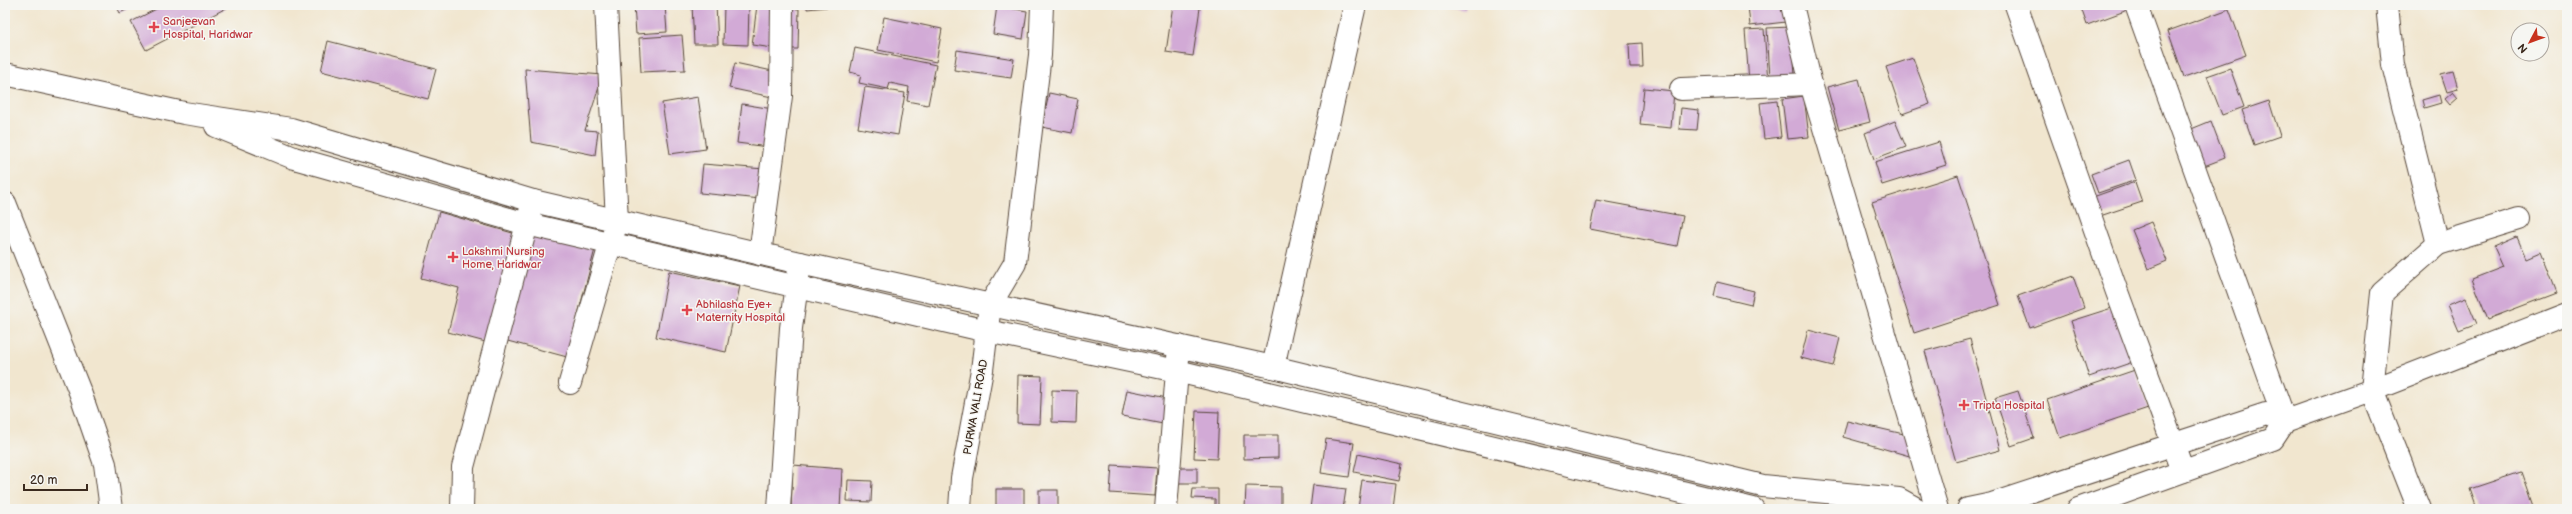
<svg xmlns="http://www.w3.org/2000/svg" width="2572" height="514" font-family="'Balsamiq Sans',sans-serif">
	<style>
		.building { fill: #d2aad6 }
		.lines { fill: none; stroke-linecap: round; stroke-linejoin: round }
		.minor-casing { stroke: #564639; stroke-width: 24 }
		.major-casing { stroke: #564639; stroke-width: 24 }
		.minor { stroke: #fff; stroke-width: 22 }
		.major { stroke: #fff; stroke-width: 22 }
		.health-dot { fill: #e0444e; stroke: #f6f6f2; stroke-width: 1.5 }
		.labels { text-anchor: middle; stroke-width: 3; stroke-linejoin: round; paint-order: stroke }
		.health-label { font-size: 11px; fill: #be3a42; stroke: #f6f6f2; text-anchor: start }
		.street-label { font-size: 11px; fill: #3b2a1e; stroke: #f6f6f2 }
	</style>
	<rect width="100%" height="100%" fill="#f6f6f2"/>
	<filter id="ink" filterUnits="userSpaceOnUse"><feTurbulence type="fractalNoise" baseFrequency=".025" numOctaves="2"/><feDisplacementMap in="SourceGraphic" scale="8" xChannelSelector="R" yChannelSelector="G"/><feConvolveMatrix kernelMatrix="1 2 1 2 8 2 1 2 1" color-interpolation-filters="sRGB"/></filter>
	<filter id="wash" filterUnits="userSpaceOnUse"><feTurbulence type="fractalNoise" baseFrequency=".012" numOctaves="4" result="noise"/><feDisplacementMap in="SourceGraphic" scale="16" xChannelSelector="R" yChannelSelector="G"/><feGaussianBlur stdDeviation="0.9" result="paint"/><feColorMatrix in="noise" values="0 0 0 0 0 0 0 0 0 0 0 0 0 0 0 0 0 1.4 0 .05"/><feComposite in="paint" operator="in"/></filter>
	<g filter="url(#wash)">
		<rect width="100%" height="100%" fill="#f1e6cf"/>
		<g id="blocks">
			<g class="building">
				<path d="M116,5H136L120,13Z"/>
				<path d="M164,5H232L146,50L131,22Z"/>
				<path d="M634,5H665L667,32L636,34Z"/>
				<path d="M692,5H716L718,44H694Z"/>
				<path d="M724,5H749L748,45L723,44Z"/>
				<path d="M757,5L778,8L773,48L752,45Z"/>
				<path d="M807,5H827V7L807,9Z"/>
				<path d="M1173,5L1200,8L1193,56L1166,52Z"/>
				<path d="M1441,5H1466L1465,10Z"/>
				<path d="M1748,5H1784L1786,22L1750,26Z"/>
				<path d="M2080,5H2132L2133,8L2087,25Z"/>
				<path d="M997,6L1027,11L1023,39L993,34Z"/>
				<path d="M783,8L799,9L798,49H782Z"/>
				<path d="M2229,9L2246,55L2184,77L2168,31Z"/>
				<path d="M884,17L942,29L936,62L878,50Z"/>
				<path d="M1792,27L1795,76L1770,78L1767,28Z"/>
				<path d="M1764,29L1768,81L1749,82L1745,30Z"/>
				<path d="M682,35L685,70L641,72L639,38Z"/>
				<path d="M328,41L436,69L428,99L321,71Z"/>
				<path d="M1642,43L1643,67H1630L1629,44Z"/>
				<path d="M855,48L936,65L928,105L907,101L909,87L890,83L888,89L859,83L861,75L850,72Z"/>
				<path d="M957,50L1014,59L1011,78L954,70Z"/>
				<path d="M1913,58L1930,104L1902,114L1886,67Z"/>
				<path d="M735,63L777,72L772,97L729,88Z"/>
				<path d="M2230,68L2244,107L2222,115L2207,76Z"/>
				<path d="M525,69L603,75L585,130L598,131L595,155L531,142Z"/>
				<path d="M2453,71L2458,89L2447,92L2441,74Z"/>
				<path d="M1859,79L1870,122L1839,130L1827,87Z"/>
				<path d="M865,87L905,93L898,135L858,128Z"/>
				<path d="M1644,88L1674,91L1671,128L1640,125Z"/>
				<path d="M2453,92L2458,98L2450,105L2445,99Z"/>
				<path d="M1049,93L1078,99L1072,133L1042,127Z"/>
				<path d="M2439,95L2441,103L2424,108L2422,100Z"/>
				<path d="M1804,96L1809,137L1787,139L1782,99Z"/>
				<path d="M698,97L706,149L670,154L662,103Z"/>
				<path d="M1777,101L1781,137L1764,139L1760,103Z"/>
				<path d="M2269,101L2280,136L2254,145L2242,110Z"/>
				<path d="M742,104L773,109L768,147L737,143Z"/>
				<path d="M1681,108L1699,110L1697,130L1679,129Z"/>
				<path d="M1895,121L1906,147L1874,159L1865,133Z"/>
				<path d="M2211,121L2225,158L2199,168L2184,132Z"/>
				<path d="M1939,142L1946,165L1882,185L1875,162Z"/>
				<path d="M2129,160L2136,180L2098,193L2091,174Z"/>
				<path d="M703,164L764,169L761,199L700,193Z"/>
				<path d="M1958,175L2000,305L1914,333L1872,202Z"/>
				<path d="M2135,182L2142,202L2100,216L2093,197Z"/>
				<path d="M1596,200L1683,216L1677,246L1590,229Z"/>
				<path d="M439,212L523,236L493,344L448,332L459,288L421,278Z"/>
				<path d="M2151,222L2167,261L2148,269L2132,230Z"/>
				<path d="M532,232L595,249L567,357L504,340Z"/>
				<path d="M2517,237L2526,258L2540,252L2556,293L2488,319L2472,279L2503,267L2494,247Z"/>
				<path d="M669,271L740,286L726,352L656,337Z"/>
				<path d="M2073,276L2084,308L2030,328L2018,296Z"/>
				<path d="M1717,282L1754,291L1751,305L1714,296Z"/>
				<path d="M2466,298L2477,324L2459,331L2448,305Z"/>
				<path d="M2115,307L2133,362L2089,377L2071,321Z"/>
				<path d="M1808,330L1840,338L1833,366L1801,358Z"/>
				<path d="M1970,339L2000,450L1956,462L1925,351Z"/>
				<path d="M2135,370L2148,408L2060,438L2047,400Z"/>
				<path d="M1018,375L1042,376L1040,424L1017,423Z"/>
				<path d="M1052,390L1077,391L1076,423L1052,422Z"/>
				<path d="M1127,390L1172,399L1168,425L1122,416Z"/>
				<path d="M2018,391L2034,438L2011,446L1995,398Z"/>
				<path d="M1196,411L1219,412L1217,459L1194,458Z"/>
				<path d="M1847,421L1908,435L1913,457L1843,437Z"/>
				<path d="M1244,435H1278V458L1244,459Z"/>
				<path d="M1326,439L1354,443L1349,477L1321,473Z"/>
				<path d="M1358,454L1402,464L1399,481L1354,472Z"/>
				<path d="M793,465L842,469L840,509H791Z"/>
				<path d="M1112,465L1157,468L1155,496L1110,493Z"/>
				<rect x="1176" y="468" width="21" height="15"/>
				<path d="M2521,472L2534,509H2477L2470,489Z"/>
				<path d="M848,480L872,481L871,502L847,501Z"/>
				<path d="M1362,480L1396,484L1393,509H1358Z"/>
				<path d="M1313,485L1346,489L1343,509H1310Z"/>
				<path d="M1246,486L1281,487V509H1245Z"/>
				<rect x="996" y="489" width="28" height="20"/>
				<path d="M1193,489H1218V509H1215V499L1192,498Z"/>
				<rect x="1039" y="490" width="19" height="18"/>
			</g>
		</g>
	</g>
	<g filter="url(#ink)">
		<use href="#blocks" fill-opacity="0" stroke="#564639" stroke-width="1"/>
		<g class="lines">
			<defs>
				<g id="minor">
					<path d="M1792,5L1811,84L1937,509"/>
					<path d="M2016,5L2117,292L2183,471"/>
					<path d="M2136,5L2285,421"/>
					<path d="M2387,5L2393,65L2438,244"/>
					<path d="M1681,89L1811,84"/>
					<path d="M5,203L80,392L105,464L111,509"/>
					<path d="M2519,219L2438,244L2382,293L2372,390L2567,314"/>
					<path d="M760,254L781,96L782,5"/>
					<path d="M1273,367L1355,5"/>
					<path d="M570,383L617,221L606,5"/>
					<path d="M462,509L463,467L533,201"/>
					<path d="M779,509L791,328L800,263"/>
					<path d="M960,509L962,478L982,370L990,305L1015,263L1040,55L1042,5"/>
					<path d="M1166,509L1179,346"/>
				</g>
				<g id="major">
					<path d="M5,74L184,113L291,129L533,201L800,263L1273,367L1763,486L1899,499L1917,509"/>
					<path d="M216,126L294,158L527,224L987,331L1177,371L1753,509"/>
					<path d="M1968,509L1992,504L2266,414L2285,421"/>
					<path d="M2078,509L2273,439L2285,421L2372,390L2419,509"/>
				</g>
			</defs>
			<use href="#minor" class="minor-casing"/>
			<use href="#major" class="major-casing"/>
			<use href="#minor" class="minor"/>
			<use href="#major" class="major"/>
		</g>
	</g>
	<g class="health-dot">
		<path d="M152 21h4v4h4v4h-4v4h-4v-4h-4v-4h4z"/>
		<path d="M451 251h4v4h4v4h-4v4h-4v-4h-4v-4h4z"/>
		<path d="M685 304h4v4h4v4h-4v4h-4v-4h-4v-4h4z"/>
		<path d="M1962 399h4v4h4v4h-4v4h-4v-4h-4v-4h4z"/>
	</g>
	<g class="labels">
		<g class="health-label">
			<text x="163" y="25">Sanjeevan<tspan x="163" dy="13">Hospital, Haridwar</tspan></text>
			<text x="462" y="255">Lakshmi Nursing<tspan x="462" dy="13">Home, Haridwar</tspan></text>
			<text x="696" y="308">Abhilasha Eye+<tspan x="696" dy="13">Maternity Hospital</tspan></text>
			<text x="1973" y="409">Tripta Hospital</text>
		</g>
		<g class="street-label">
			<text transform="translate(975 407) rotate(-80)" y="4">PURWA VALI ROAD</text>
		</g>
	</g>
	<rect width="2572" height="514" fill="none" stroke="#f6f6f2" stroke-width="20"/>
	<g transform="translate(2530 42) rotate(229)"><circle r="19" fill="#f6f6f2" stroke="#aba49d"/>
	<path d="M0-3L7 15L0 10L-7 15Z" fill="#c8321e"/>
	<text y="-6" font-size="11" font-weight="bold" text-anchor="middle" fill="#3b2a1e">N</text>
	</g>
	<path d="M24 484v6h63v-6" fill="none" stroke="#3b2a1e" stroke-width="2"/>
	<text x="30" y="484" font-size="12" fill="#3b2a1e" stroke="#f6f6f2" stroke-width="3" paint-order="stroke">20 m</text>
</svg>
